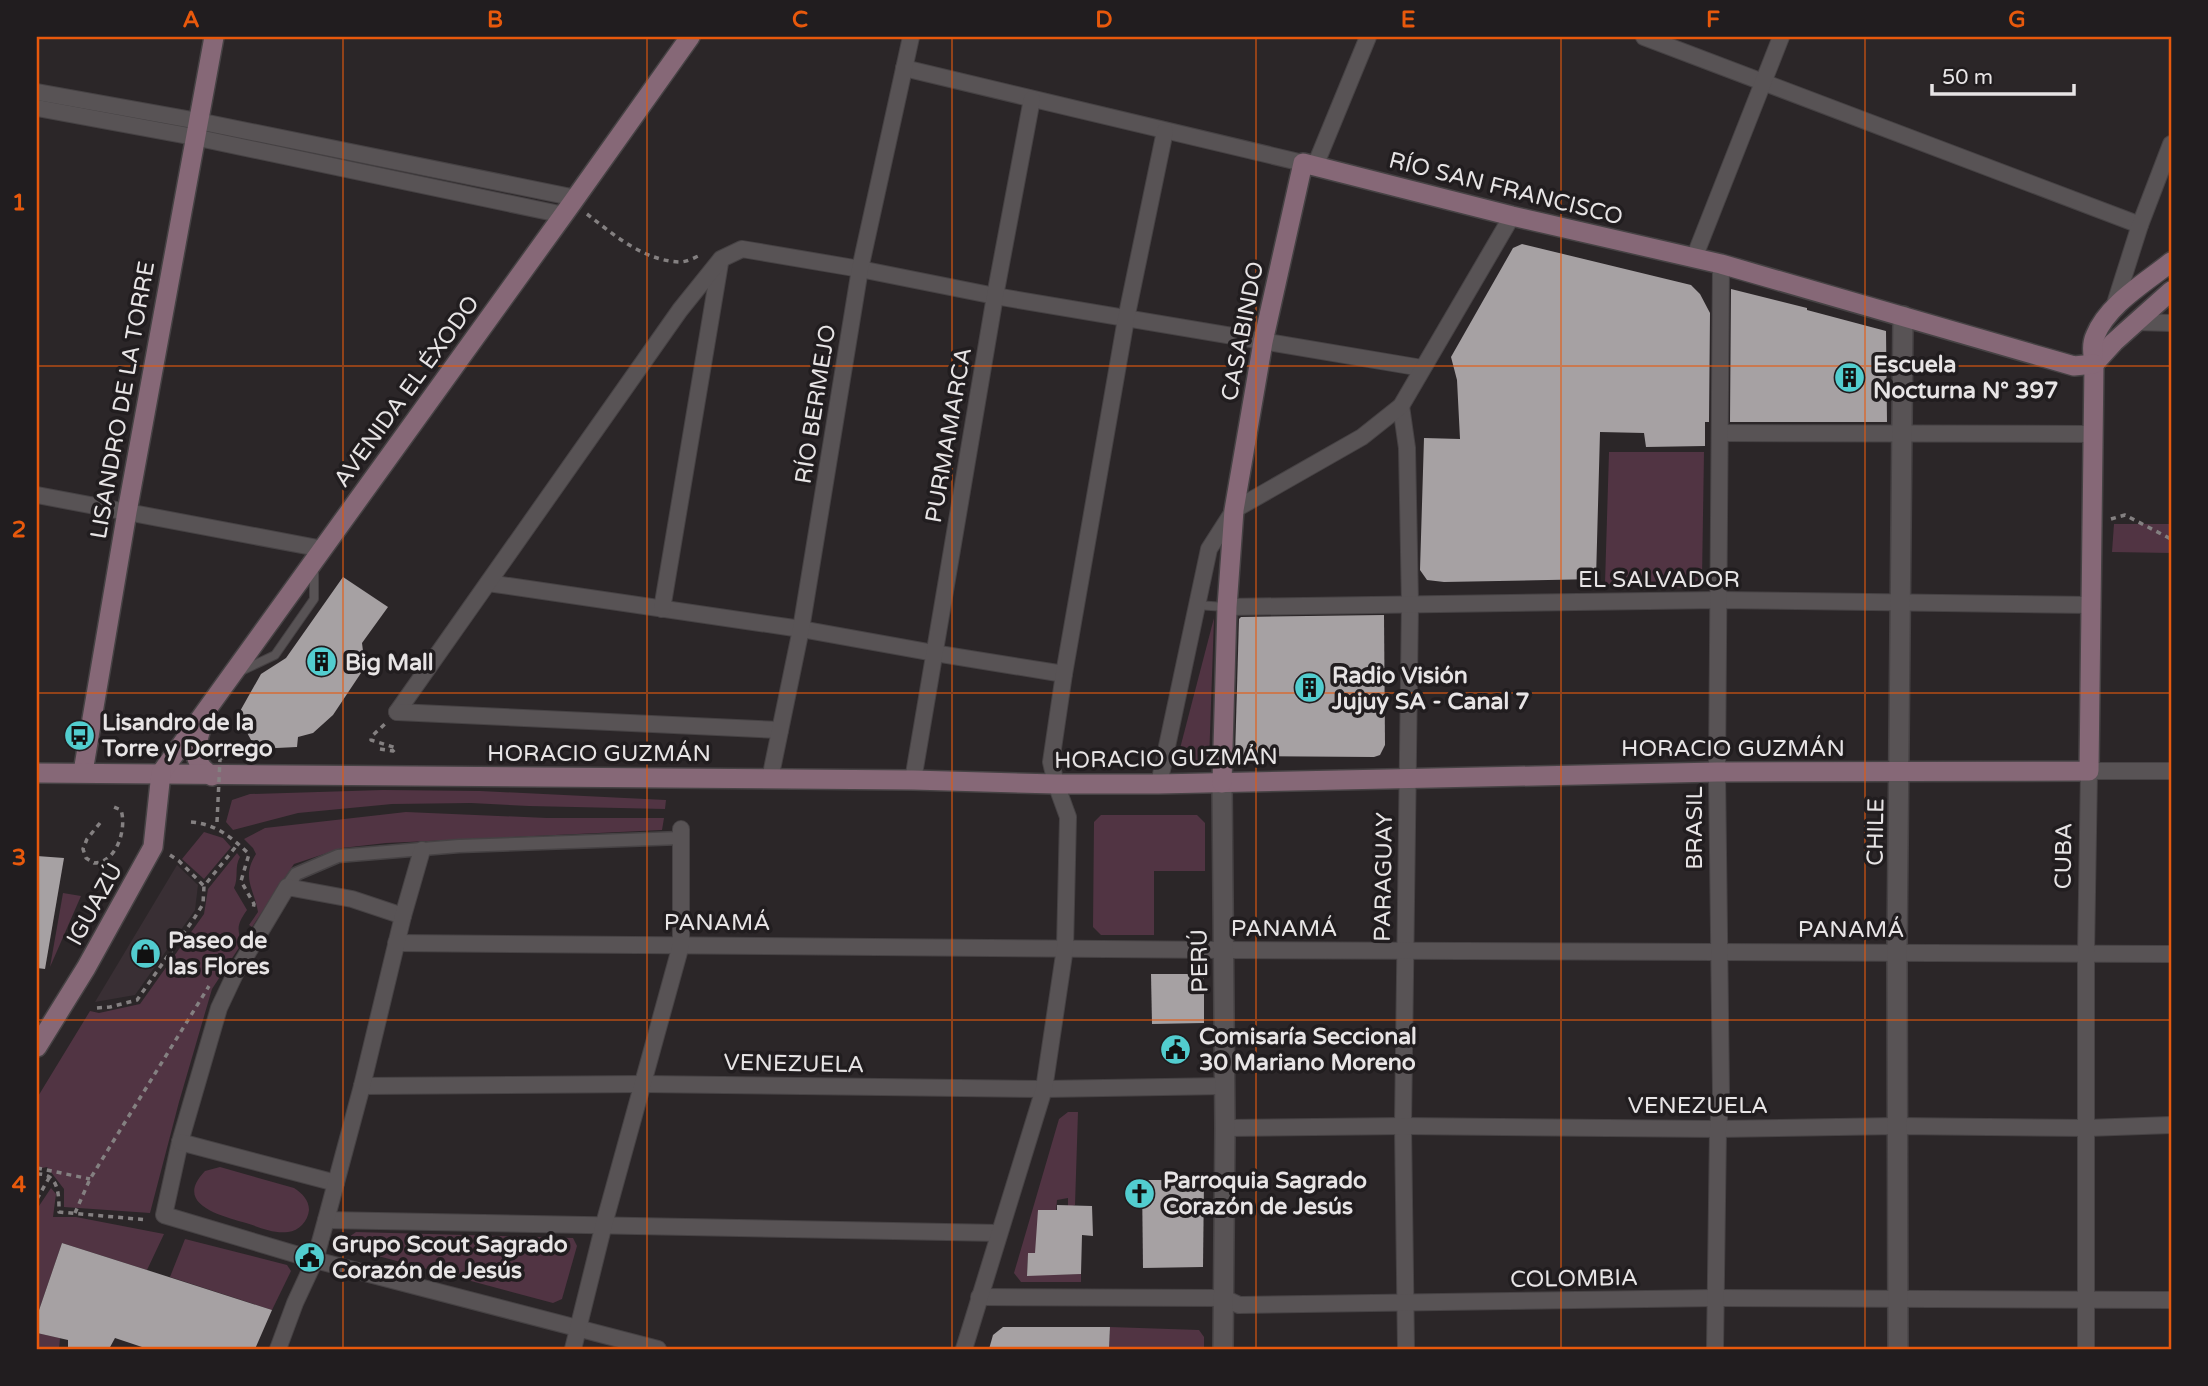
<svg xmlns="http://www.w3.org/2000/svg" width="2208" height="1386" font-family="'Varela Round',sans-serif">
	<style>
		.built { fill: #392f34 }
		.green { fill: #513443 }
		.building { fill: #a6a1a3 }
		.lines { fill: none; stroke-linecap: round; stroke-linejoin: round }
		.service-casing { stroke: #464244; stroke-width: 10 }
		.pedestrian-casing { stroke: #464244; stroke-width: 15 }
		.minor-casing { stroke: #464244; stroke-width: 18 }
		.tertiary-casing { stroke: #464244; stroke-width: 22 }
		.secondary-casing { stroke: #464244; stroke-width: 22 }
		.path { stroke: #848081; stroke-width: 3.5; stroke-dasharray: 5 5; stroke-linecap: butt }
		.service { stroke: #585355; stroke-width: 8 }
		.pedestrian { stroke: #585355; stroke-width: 12 }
		.minor { stroke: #585355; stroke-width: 16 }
		.tertiary { stroke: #585355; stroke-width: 19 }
		.secondary { stroke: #866877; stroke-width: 19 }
		.path-bridge { stroke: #848081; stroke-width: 3.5; stroke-dasharray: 5 5; stroke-linecap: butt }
		.grid { fill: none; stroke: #e8590c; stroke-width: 2; stroke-opacity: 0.55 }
		.labels { text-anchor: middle; stroke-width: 7; stroke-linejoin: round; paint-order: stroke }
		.street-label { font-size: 23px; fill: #e7e4e5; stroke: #211d1f }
		.poi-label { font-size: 23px; font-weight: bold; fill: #e7e4e5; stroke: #211d1f; text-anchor: start }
		.neatline { fill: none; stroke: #e8590c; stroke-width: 2.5 }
		.grid-label { font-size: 23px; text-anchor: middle; font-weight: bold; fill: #e8590c }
	</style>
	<rect width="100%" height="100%" fill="#2b2628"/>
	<path class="built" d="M177,865L198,885L195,910L135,995L95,1002Z"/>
	<g class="green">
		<path d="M1609,452H1704L1702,578L1686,588L1605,584Z"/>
		<path d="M2114,524H2171V553L2112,552Z"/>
		<path d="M1214,618L1209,761L1177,760Z"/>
		<path d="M383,790L480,791L666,800L665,809L529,806L471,803L392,804L298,813L233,830L226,822L232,800L250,794Z"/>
		<path d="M406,812L547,818H664L662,830L386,843L342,848L294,864L252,927L249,925L258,912C254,888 241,878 256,854L253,848L244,839L265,828Z"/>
		<path d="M1101,815H1197L1205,823V871H1154V935H1101L1093,927L1094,822Z"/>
		<path d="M204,832L223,838L231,847L204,879L182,859Z"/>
		<path d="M237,853L240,857C234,867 239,877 234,888L247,910C238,923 236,928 242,943L212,989L179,1102L150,1213L64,1207V1189L47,1167L37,1169V1098L90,1011L99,1013L140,1004L204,914L208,889Z"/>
		<path d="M63,893L81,896L50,967Z"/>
		<path d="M1068,1112H1078L1075,1205L1068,1208V1198L1057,1200L1052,1253H1028L1027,1275L1081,1274V1282H1021L1014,1273L1059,1119Z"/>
		<path d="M220,1167L294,1188C302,1193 309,1200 309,1210C308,1221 299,1231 288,1232C274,1234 259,1227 246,1223C223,1216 172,1205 205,1171Z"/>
		<path d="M51,1188L56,1194L53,1217H76L164,1234L147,1270L62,1243L37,1316V1209Z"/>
		<path d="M356,1232L573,1238L577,1246L562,1299L553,1303L352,1249L348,1243L349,1237Z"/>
		<path d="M185,1239L287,1265L291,1271L272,1310L170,1277Z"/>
		<path d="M1110,1327L1199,1330L1204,1337V1349H1109Z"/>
		<path d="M37,1333L60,1338L59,1349H37Z"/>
	</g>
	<g class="building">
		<path d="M1522,244L1691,285L1700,294L1710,313L1709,422H1705V446L1646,447L1644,433L1600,432L1596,579L1444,582L1427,580L1420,570L1424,438L1460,439L1457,380L1451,357L1513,248Z"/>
		<path d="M1731,289L1807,308V310L1886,331L1887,422H1730Z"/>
		<path d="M343,577L388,607L362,643L365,667L333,715L313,733L298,737L297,747L256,749L245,729L239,713L261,674L286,658Z"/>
		<path d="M1384,615L1385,745L1380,755L1374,757L1235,756L1239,619L1241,617Z"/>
		<path d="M37,856L64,858L45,969L37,968Z"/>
		<path d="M1151,974H1199L1204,978V1023L1152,1024Z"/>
		<path d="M1142,1180H1204L1203,1267L1143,1268Z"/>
		<path d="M1057,1205L1092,1206L1093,1236L1082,1235L1081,1274L1027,1276L1028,1253H1035L1038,1210H1057Z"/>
		<path d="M62,1243L147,1270L272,1310L255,1349H148L115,1338L109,1349H68V1340L37,1333V1316Z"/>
		<path d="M1003,1327H1110L1109,1349H989L993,1335Z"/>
	</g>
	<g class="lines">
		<defs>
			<g id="service">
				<path d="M1197,605L1225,607"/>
				<path d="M239,672L275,655L314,599V566"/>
			</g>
			<path id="pedestrian" d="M287,887L296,874L338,856L459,846L681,838"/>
			<g id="minor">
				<path d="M1644,37L2140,225"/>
				<path d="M904,68L1303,163"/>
				<path d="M37,92L198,121L576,198"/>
				<path d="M37,108L194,137L564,215"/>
				<path d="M1315,166L1368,37"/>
				<path d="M1694,258L1781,37"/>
				<path d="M2113,310L2140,225L2171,144"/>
				<path d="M2136,322L2171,323"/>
				<path d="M1401,406L1407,448L1410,604L1403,1126L1406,1349"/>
				<path d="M1720,433L2092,434"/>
				<path d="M37,495L323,549"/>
				<path d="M488,583L801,629L934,653L1064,674"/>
				<path d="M1227,607L1719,600L2091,605"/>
				<path d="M662,609L720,263"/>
				<path d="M397,712L680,310L721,259L742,249L860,269L995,296L1422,368"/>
				<path d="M397,712L780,730"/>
				<path d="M770,779L801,629L860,269L911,37"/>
				<path d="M913,780L995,296L1032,99"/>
				<path d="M1159,784L1209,549L1234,510L1362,437L1401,406L1512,216"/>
				<path d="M403,916L352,899L287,887L235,974L219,1008L180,1142L164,1215L315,1260L658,1349"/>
				<path d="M396,943L1223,950L2171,954"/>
				<path d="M362,1086L643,1084L1044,1089L1224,1086"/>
				<path d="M1225,1128L1403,1126L1718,1129L1897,1126L2087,1128L2171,1125"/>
				<path d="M180,1142L336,1183"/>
				<path d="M326,1220L999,1233"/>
				<path d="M979,1297L1224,1298L1239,1305L1715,1298L2171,1300"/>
				<path d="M278,1349L295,1303L315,1260L326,1220L362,1086L403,916L422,850"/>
				<path d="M573,1349L604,1224L681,945V829"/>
				<path d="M964,1349L1044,1089L1065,948L1068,817L1056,784L1051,762L1064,674L1126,319L1165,131"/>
				<path d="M1715,1349L1718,1129L1721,1093L1717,772L1721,264"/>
				<path d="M2086,1349V953L2089,771H2171"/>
			</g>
			<g id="tertiary">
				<path d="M1222,783L1225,1128L1223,1349"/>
				<path d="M1898,1349L1897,952L1903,316"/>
			</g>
			<g id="secondary">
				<path d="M2094,364L2114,342L2171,291"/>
				<path d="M202,725C196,747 189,761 212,776"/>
				<path d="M83,772L127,512L214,37"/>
				<path d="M37,773L913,780L1056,784H1159L1717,772L2089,771L2094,364C2093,355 2091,345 2095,336C2108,304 2145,283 2171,262"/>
				<path d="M161,773L572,203L690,37"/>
				<path d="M1222,783L1227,607L1234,510L1263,342L1303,163L1512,216L1721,264L2074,366L2094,364"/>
				<path d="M37,1047L86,968L153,847L161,773"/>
			</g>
		</defs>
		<use href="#service" class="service-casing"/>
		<use href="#pedestrian" class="pedestrian-casing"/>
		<use href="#minor" class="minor-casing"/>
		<use href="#tertiary" class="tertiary-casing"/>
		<use href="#secondary" class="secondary-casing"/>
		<g class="path">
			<path d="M587,214C614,235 644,261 680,262C687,262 695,257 701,255"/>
			<path d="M2111,519L2125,515L2171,539"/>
			<path d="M380,749L393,751L396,748L371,740L372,736L386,723"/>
			<path d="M191,822C216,824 231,837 249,854L241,881L254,904L253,909"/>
			<path d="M100,823L87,839L83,849L86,858L94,863C117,863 127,828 121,810L114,807"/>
			<path d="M170,855L179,861L204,886"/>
			<path d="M97,1008L110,1007L137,1000L195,917L203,904L204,886L238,844"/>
			<path d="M37,1168L90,1179"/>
			<path d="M37,1174C59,1173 59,1195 59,1212L148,1220"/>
			<path d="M37,1199L49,1178"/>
			<path d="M75,1213L90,1179L209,986"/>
		</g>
		<use href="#service" class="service"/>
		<use href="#pedestrian" class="pedestrian"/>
		<use href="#minor" class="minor"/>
		<use href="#tertiary" class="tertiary"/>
		<use href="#secondary" class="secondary"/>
		<path class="path-bridge" d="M217,822L220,759L242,742"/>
	</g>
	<path class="grid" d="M343,37V1349M647,37V1349M952,37V1349M1256,37V1349M1561,37V1349M1865,37V1349M37,366H2171M37,693H2171M37,1020H2171"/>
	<defs>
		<symbol id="building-disc" viewBox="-11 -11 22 22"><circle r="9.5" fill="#52cdcf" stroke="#211d1f"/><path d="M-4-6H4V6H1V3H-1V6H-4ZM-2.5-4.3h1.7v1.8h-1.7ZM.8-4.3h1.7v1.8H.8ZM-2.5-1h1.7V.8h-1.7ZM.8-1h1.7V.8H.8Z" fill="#111"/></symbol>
		<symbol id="bus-disc" viewBox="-11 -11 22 22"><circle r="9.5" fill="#52cdcf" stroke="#211d1f"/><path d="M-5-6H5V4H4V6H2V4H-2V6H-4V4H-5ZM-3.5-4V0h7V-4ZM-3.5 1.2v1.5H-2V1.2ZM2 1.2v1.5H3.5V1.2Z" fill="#111"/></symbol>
		<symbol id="shop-disc" viewBox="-11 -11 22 22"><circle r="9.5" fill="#52cdcf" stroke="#211d1f"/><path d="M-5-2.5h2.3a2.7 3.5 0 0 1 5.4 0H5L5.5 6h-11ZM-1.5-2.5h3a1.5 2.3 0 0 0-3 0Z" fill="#111"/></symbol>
		<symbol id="civic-disc" viewBox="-11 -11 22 22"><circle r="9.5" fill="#52cdcf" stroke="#211d1f"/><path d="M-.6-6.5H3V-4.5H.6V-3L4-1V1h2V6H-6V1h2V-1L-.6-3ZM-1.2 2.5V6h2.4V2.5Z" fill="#111"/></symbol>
		<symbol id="church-disc" viewBox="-11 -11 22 22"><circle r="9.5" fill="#52cdcf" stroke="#211d1f"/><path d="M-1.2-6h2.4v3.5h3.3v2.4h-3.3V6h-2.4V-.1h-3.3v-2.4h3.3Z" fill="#111"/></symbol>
	</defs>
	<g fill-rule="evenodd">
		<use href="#building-disc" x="1832" y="360" width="35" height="35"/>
		<use href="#building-disc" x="304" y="644" width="35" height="35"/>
		<use href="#building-disc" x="1292" y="670" width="35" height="35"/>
		<use href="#bus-disc" x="62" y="718" width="35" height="35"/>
		<use href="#shop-disc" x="128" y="936" width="35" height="35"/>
		<use href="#civic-disc" x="1158" y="1032" width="35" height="35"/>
		<use href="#church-disc" x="1122" y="1176" width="35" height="35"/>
		<use href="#civic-disc" x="292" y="1240" width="35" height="35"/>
	</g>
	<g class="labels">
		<g class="street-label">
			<text transform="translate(1506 188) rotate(14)" y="8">RÍO SAN FRANCISCO</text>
			<text transform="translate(1242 331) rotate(-79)" y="8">CASABINDO</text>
			<text transform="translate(406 391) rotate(-54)" y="8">AVENIDA EL ÉXODO</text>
			<text transform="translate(122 400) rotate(-80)" y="8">LISANDRO DE LA TORRE</text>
			<text transform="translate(815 404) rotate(-81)" y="8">RÍO BERMEJO</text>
			<text transform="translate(948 435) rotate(-80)" y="8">PURMAMARCA</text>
			<text x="1659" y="587">EL SALVADOR</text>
			<text x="1733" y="756">HORACIO GUZMÁN</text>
			<text x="599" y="761">HORACIO GUZMÁN</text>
			<text transform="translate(1166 758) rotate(-1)" y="8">HORACIO GUZMÁN</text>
			<text transform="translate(1694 828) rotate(-90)" y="8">BRASIL</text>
			<text transform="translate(1875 832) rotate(-89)" y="8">CHILE</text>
			<text transform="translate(2063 856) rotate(-89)" y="8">CUBA</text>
			<text transform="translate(1383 877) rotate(-89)" y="8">PARAGUAY</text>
			<text transform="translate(94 904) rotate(-61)" y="8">IGUAZÚ</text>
			<text x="717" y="930">PANAMÁ</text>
			<text x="1284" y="936">PANAMÁ</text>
			<text x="1851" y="937">PANAMÁ</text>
			<text transform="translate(1199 961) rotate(-91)" y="8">PERÚ</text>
			<text transform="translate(794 1063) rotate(1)" y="8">VENEZUELA</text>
			<text x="1698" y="1113">VENEZUELA</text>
			<text transform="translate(1574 1278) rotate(-1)" y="8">COLOMBIA</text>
		</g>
		<g class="poi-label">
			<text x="1873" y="372">Escuela<tspan x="1873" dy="26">Nocturna N° 397</tspan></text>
			<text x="345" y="670">Big Mall</text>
			<text x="1332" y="683">Radio Visión<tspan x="1332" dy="26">Jujuy SA - Canal 7</tspan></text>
			<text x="102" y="730">Lisandro de la<tspan x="102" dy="26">Torre y Dorrego</tspan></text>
			<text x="168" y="948">Paseo de<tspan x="168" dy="26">las Flores</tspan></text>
			<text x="1199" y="1044">Comisaría Seccional<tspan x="1199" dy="26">30 Mariano Moreno</tspan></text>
			<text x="1163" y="1188">Parroquia Sagrado<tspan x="1163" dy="26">Corazón de Jesús</tspan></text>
			<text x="332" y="1252">Grupo Scout Sagrado<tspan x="332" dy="26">Corazón de Jesús</tspan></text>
		</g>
	</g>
	<rect width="2208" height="1386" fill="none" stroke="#211d1f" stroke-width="77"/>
	<path d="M1932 84v10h142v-10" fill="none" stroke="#e7e4e5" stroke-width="3.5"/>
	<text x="1942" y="84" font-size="21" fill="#e7e4e5" stroke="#211d1f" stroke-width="5" paint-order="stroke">50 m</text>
	<rect x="38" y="38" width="2132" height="1310" class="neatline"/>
	<g class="grid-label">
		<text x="191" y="27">A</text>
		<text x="495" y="27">B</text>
		<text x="800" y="27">C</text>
		<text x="1104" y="27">D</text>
		<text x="1408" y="27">E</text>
		<text x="1713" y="27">F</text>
		<text x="2017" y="27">G</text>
		<text x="19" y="210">1</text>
		<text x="19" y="537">2</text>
		<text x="19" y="865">3</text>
		<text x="19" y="1192">4</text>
	</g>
</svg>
